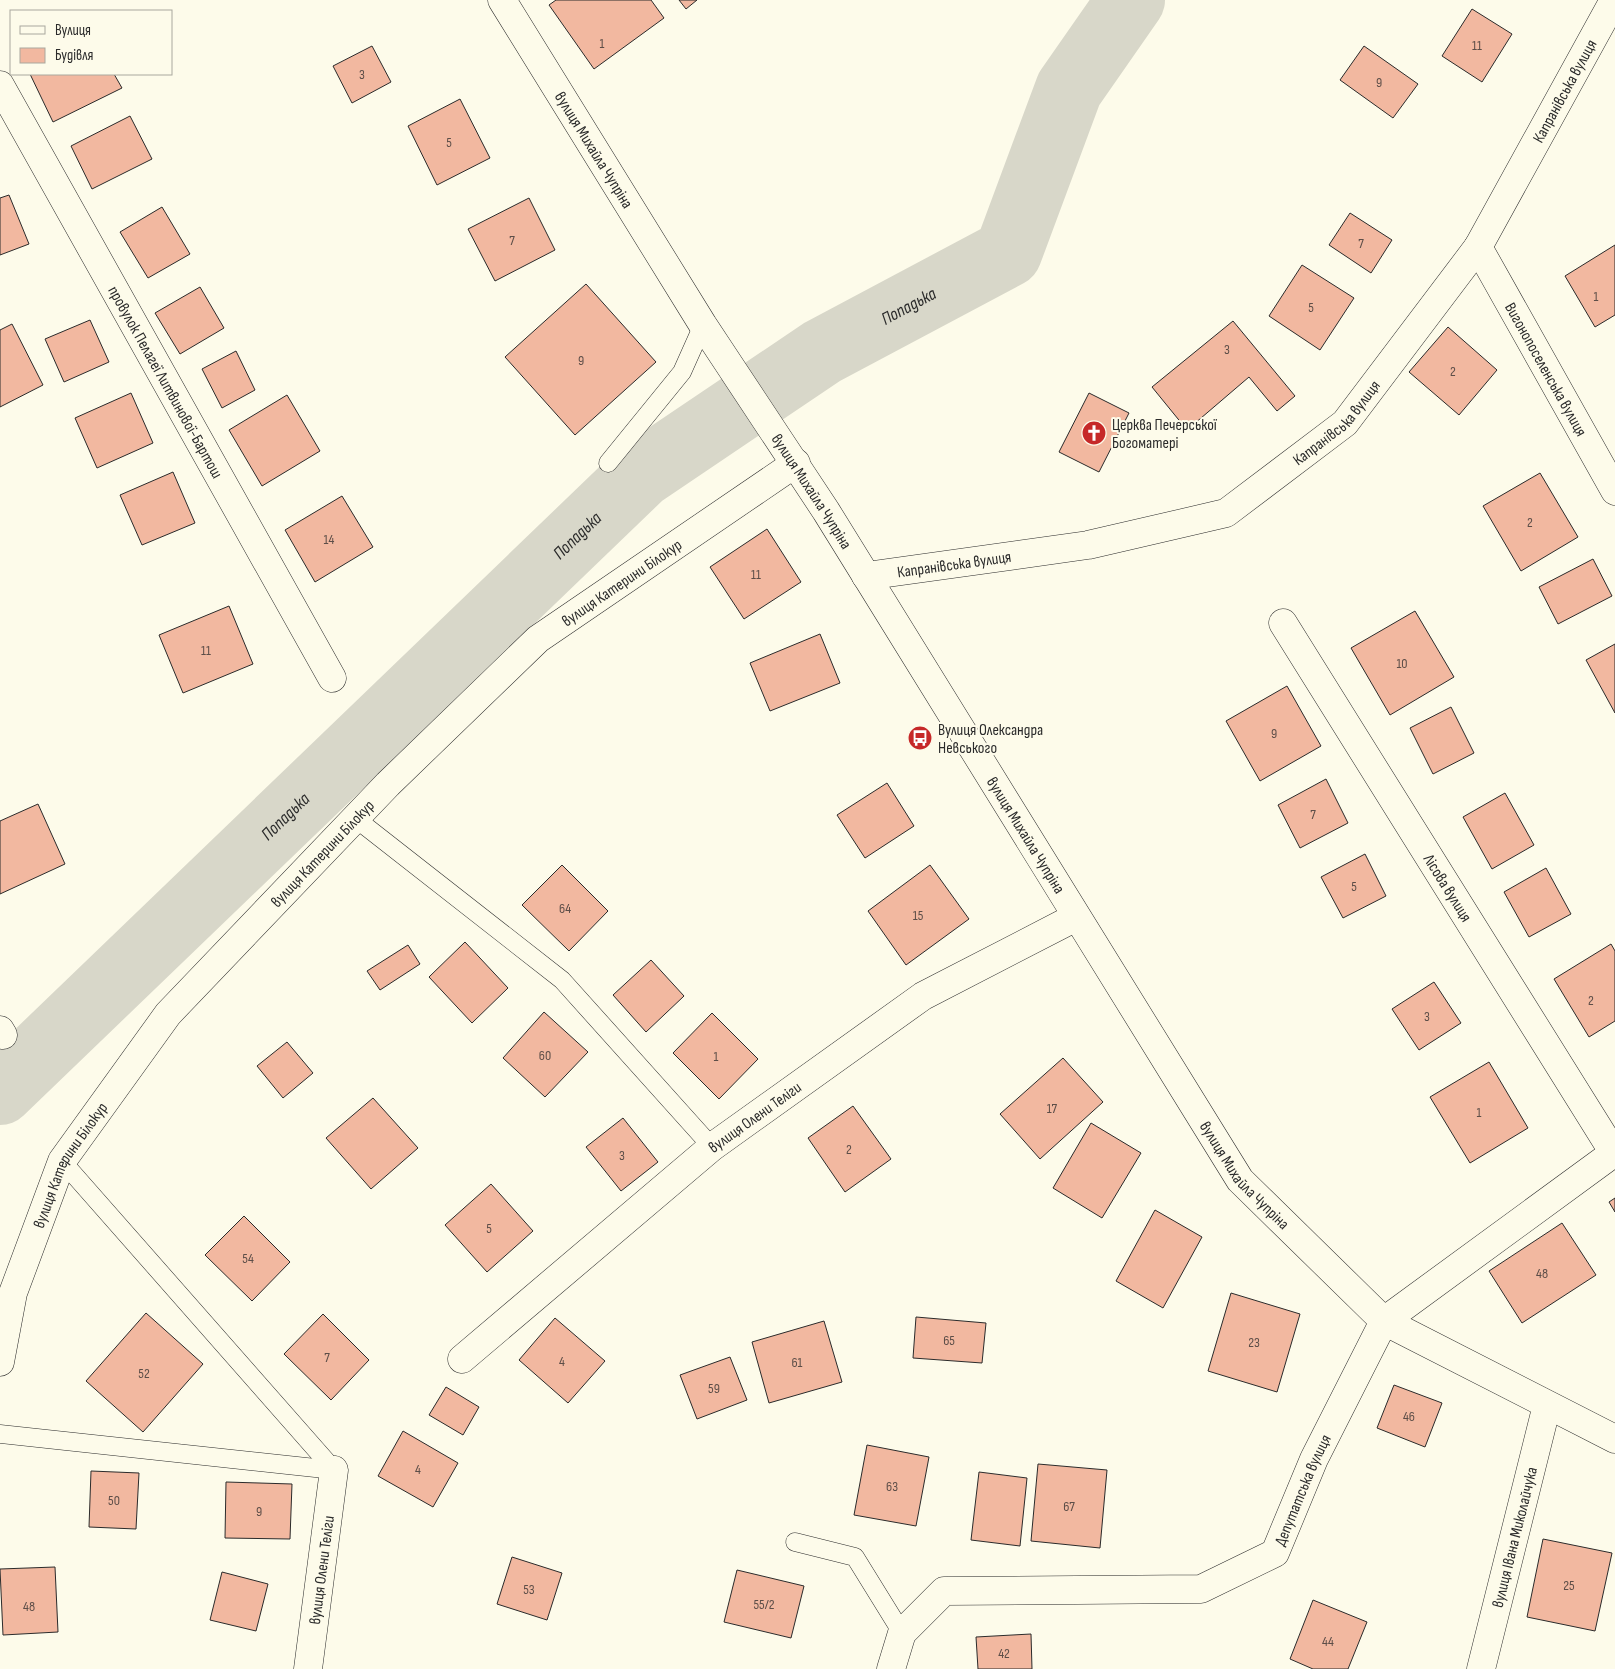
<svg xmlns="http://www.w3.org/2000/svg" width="1615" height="1669" font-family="'Sofia Sans Condensed',sans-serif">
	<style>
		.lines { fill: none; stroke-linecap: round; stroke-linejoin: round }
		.river { stroke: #d8d7c9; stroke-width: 68 }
		.building { fill: #f2b8a0; stroke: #2b2b2b }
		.service-casing { stroke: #2b2b2b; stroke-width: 19 }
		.minor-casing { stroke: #2b2b2b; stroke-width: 29 }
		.secondary-casing { stroke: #2b2b2b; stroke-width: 29 }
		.service { stroke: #fdfbea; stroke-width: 18 }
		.minor { stroke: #fdfbea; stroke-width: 28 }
		.secondary { stroke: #fdfbea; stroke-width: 28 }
		.labels { text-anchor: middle; stroke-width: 4; stroke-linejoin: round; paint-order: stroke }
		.number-label { font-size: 14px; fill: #5d4e48 }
		.street-label { font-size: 16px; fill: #2b2b2b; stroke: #fdfbea }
		.poi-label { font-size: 16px; fill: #2b2b2b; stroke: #fdfbea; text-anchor: start }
		.water-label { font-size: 18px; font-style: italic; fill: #2b2b2b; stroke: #fdfbea }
	</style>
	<rect width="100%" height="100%" fill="#fdfbea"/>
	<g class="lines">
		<path class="river" id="s1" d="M0,1091L641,474L822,352L1008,253L1069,89L1131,0"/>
	</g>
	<g class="building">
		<path d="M556,0H651L664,18L594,69L549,5Z"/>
		<path d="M679,0H697L686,9Z"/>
		<path d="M1472,9L1512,34L1482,82L1442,56Z"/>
		<path d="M372,46L391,82L352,103L333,66Z"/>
		<path d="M1364,46L1418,84L1393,118L1340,80Z"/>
		<path d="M30,74H114L122,88L53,122Z"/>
		<path d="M460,99L490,158L437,185L408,126Z"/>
		<path d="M130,116L152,159L92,189L71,146Z"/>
		<path d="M9,195L29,244L0,255V198Z"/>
		<path d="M529,198L555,250L495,281L468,229Z"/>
		<path d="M162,207L190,254L148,278L120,232Z"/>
		<path d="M1350,213L1392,240L1371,273L1329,245Z"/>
		<path d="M1615,245V315L1595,327L1565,276Z"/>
		<path d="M1302,265L1354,298L1320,350L1269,316Z"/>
		<path d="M586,284L656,362L575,435L505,357Z"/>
		<path d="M200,287L224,328L180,354L155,313Z"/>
		<path d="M90,320L109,362L64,382L45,339Z"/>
		<path d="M1233,321L1295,396L1277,411L1249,377L1187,430L1152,387Z"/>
		<path d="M12,324L43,385L0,407V330Z"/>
		<path d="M1448,327L1497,370L1459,415L1409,372Z"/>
		<path d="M236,351L255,390L222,408L202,369Z"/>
		<path d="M131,393L153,443L97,468L75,418Z"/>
		<path d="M1089,393L1129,413L1099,472L1059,452Z"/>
		<path d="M287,395L320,451L262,486L229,430Z"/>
		<path d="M173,472L195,523L142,545L120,495Z"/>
		<path d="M1540,473L1578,537L1521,571L1483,506Z"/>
		<path d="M342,496L373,547L315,582L285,530Z"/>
		<path d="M767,529L801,582L744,619L710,567Z"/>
		<path d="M1593,559L1612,596L1558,624L1539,587Z"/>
		<path d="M229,606L253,664L183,693L159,635Z"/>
		<path d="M1415,611L1454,677L1390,715L1351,648Z"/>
		<path d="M820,634L840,683L770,711L750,663Z"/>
		<path d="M1615,644V713L1586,660Z"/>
		<path d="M1287,686L1321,746L1260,781L1226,721Z"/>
		<path d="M1451,707L1474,753L1433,774L1410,728Z"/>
		<path d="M1326,779L1348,823L1300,848L1278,805Z"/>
		<path d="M887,783L914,826L865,858L837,815Z"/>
		<path d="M1505,793L1534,845L1492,869L1463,817Z"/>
		<path d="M38,804L65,864L0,894V821Z"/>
		<path d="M1365,854L1386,896L1343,918L1321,877Z"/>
		<path d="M562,865L608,911L569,951L522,905Z"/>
		<path d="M930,865L969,919L906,965L868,911Z"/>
		<path d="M1546,868L1571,914L1529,937L1504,892Z"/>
		<path d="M465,942L508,988L472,1023L429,977Z"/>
		<path d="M1611,944L1615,951V1021L1589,1037L1554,979Z"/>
		<path d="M408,945L420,964L380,990L367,971Z"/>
		<path d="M651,960L684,996L646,1032L613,995Z"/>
		<path d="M1434,982L1461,1023L1419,1050L1392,1009Z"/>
		<path d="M544,1012L588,1052L545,1097L503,1058Z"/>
		<path d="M712,1013L758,1059L719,1099L673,1053Z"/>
		<path d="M287,1042L313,1073L283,1098L257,1066Z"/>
		<path d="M1063,1058L1103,1102L1040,1159L1000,1114Z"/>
		<path d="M1489,1062L1528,1128L1470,1163L1430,1097Z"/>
		<path d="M373,1098L418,1148L371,1189L326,1138Z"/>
		<path d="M853,1106L891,1159L845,1192L808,1138Z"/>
		<path d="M623,1118L658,1162L621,1191L586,1147Z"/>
		<path d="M1091,1123L1141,1153L1102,1218L1053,1188Z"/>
		<path d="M491,1184L533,1231L487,1272L445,1225Z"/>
		<path d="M1615,1198V1212L1609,1202Z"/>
		<path d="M1155,1210L1202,1237L1163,1308L1116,1281Z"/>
		<path d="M244,1216L290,1262L252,1301L205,1255Z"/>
		<path d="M1562,1223L1596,1275L1522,1323L1489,1271Z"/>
		<path d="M1231,1293L1300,1314L1277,1392L1208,1371Z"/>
		<path d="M146,1313L203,1364L143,1432L86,1381Z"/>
		<path d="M323,1314L369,1360L331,1400L284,1354Z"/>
		<path d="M916,1317L986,1323L982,1363L913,1358Z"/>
		<path d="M555,1318L605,1361L568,1403L519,1360Z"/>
		<path d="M824,1321L842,1382L769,1403L752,1342Z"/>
		<path d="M730,1357L747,1400L697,1419L680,1375Z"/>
		<path d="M1394,1385L1442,1403L1425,1447L1377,1428Z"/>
		<path d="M446,1387L479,1407L463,1435L429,1415Z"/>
		<path d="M403,1431L458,1463L433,1507L378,1476Z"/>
		<path d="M867,1445L929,1457L916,1526L854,1515Z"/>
		<path d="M1038,1464L1107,1470L1100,1548L1031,1541Z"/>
		<path d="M91,1471L139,1473L136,1529L89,1527Z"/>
		<path d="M979,1472L1027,1478L1020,1546L971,1540Z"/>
		<path d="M226,1482L292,1484L290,1539L225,1538Z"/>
		<path d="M1543,1539L1612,1553L1595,1631L1527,1617Z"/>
		<path d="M512,1557L562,1573L547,1620L497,1604Z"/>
		<path d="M55,1567L58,1632L3,1635L0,1569Z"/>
		<path d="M737,1570L804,1586L791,1638L724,1622Z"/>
		<path d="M222,1572L268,1584L256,1631L210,1620Z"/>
		<path d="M1313,1600L1367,1622L1348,1669H1313L1290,1659Z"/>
		<path d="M1031,1634L1032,1669H978L976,1637Z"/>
	</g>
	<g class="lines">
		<defs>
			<g id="service">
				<path d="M608,463L682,372L703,325"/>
				<path d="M355,818L562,980L712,1147"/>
				<path d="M62,1161L334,1470"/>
				<path d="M0,1434L334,1470"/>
				<path d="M795,1542L855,1557L902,1633"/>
			</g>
			<g id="minor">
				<path id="s2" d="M0,85L332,678"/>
				<path id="s3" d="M1478,247L1615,491"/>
				<path id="s4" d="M866,576L1088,545L1226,513L1345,423L1478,247L1614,0"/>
				<path id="s5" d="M1283,623L1614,1153"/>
				<path d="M0,1030L3,1035"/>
				<path id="s6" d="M462,1359L712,1147L923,996L1076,917"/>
				<path id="s7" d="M0,1362L13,1293L62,1161L168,1014L388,784L538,639L796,463"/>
				<path id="s8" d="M308,1669L334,1470"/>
				<path id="s9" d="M891,1669L902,1633L944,1591L1201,1589L1275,1553L1314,1459L1384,1321L1615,1152"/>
				<path id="s10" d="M1481,1669L1547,1405"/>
			</g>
			<g id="secondary">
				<path id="s11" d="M502,0L703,325L826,511L1240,1180L1384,1321L1615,1439"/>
			</g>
		</defs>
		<use href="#service" class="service-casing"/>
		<use href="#minor" class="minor-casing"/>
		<use href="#secondary" class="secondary-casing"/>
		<use href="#service" class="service"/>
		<use href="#minor" class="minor"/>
		<use href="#secondary" class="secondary"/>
	</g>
	<defs>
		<symbol id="church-disc" viewBox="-11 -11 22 22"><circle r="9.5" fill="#c62828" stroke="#fdfbea"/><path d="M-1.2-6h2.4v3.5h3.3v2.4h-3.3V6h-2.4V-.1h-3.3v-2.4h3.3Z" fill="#fff"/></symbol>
		<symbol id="bus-disc" viewBox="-11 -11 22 22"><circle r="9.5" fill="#c62828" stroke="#fdfbea"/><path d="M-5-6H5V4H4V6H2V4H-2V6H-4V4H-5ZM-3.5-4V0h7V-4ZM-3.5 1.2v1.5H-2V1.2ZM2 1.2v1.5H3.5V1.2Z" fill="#fff"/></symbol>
	</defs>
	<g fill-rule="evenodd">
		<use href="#church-disc" x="1080" y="419" width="28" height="28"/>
		<use href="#bus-disc" x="906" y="724" width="28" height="28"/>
	</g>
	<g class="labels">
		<g class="number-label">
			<text x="602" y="48">1</text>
			<text x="1477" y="50">11</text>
			<text x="362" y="79">3</text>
			<text x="1379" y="87">9</text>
			<text x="449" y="147">5</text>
			<text x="512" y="245">7</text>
			<text x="1361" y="248">7</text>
			<text x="1596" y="301">1</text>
			<text x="1311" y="312">5</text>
			<text x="1227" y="354">3</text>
			<text x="581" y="365">9</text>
			<text x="1453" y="376">2</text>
			<text x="1530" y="527">2</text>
			<text x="329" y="544">14</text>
			<text x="756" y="579">11</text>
			<text x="206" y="655">11</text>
			<text x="1402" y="668">10</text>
			<text x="1274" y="738">9</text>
			<text x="1313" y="819">7</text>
			<text x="1354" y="891">5</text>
			<text x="565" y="913">64</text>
			<text x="918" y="920">15</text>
			<text x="1591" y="1005">2</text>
			<text x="1427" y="1021">3</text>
			<text x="545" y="1060">60</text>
			<text x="716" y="1061">1</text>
			<text x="1052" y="1113">17</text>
			<text x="1479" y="1117">1</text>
			<text x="849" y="1154">2</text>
			<text x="622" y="1160">3</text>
			<text x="489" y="1233">5</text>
			<text x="248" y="1263">54</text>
			<text x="1542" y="1278">48</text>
			<text x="949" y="1345">65</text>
			<text x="1254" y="1347">23</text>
			<text x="327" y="1362">7</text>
			<text x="562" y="1366">4</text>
			<text x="797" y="1367">61</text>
			<text x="144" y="1378">52</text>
			<text x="714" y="1393">59</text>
			<text x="1409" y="1421">46</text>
			<text x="418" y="1474">4</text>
			<text x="892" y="1491">63</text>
			<text x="114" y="1505">50</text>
			<text x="1069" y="1511">67</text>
			<text x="259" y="1516">9</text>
			<text x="1569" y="1590">25</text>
			<text x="529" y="1594">53</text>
			<text x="764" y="1609">55/2</text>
			<text x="29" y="1611">48</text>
			<text x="1328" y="1646">44</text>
			<text x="1004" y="1658">42</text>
		</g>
		<g class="street-label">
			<text dy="6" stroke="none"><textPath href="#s4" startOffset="914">Капранівська вулиця</textPath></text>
			<text dy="6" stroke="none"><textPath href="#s11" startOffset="176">вулиця Михайла Чупріна</textPath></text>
			<text dy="6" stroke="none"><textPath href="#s3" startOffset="140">Вигонопоселенська вулиця</textPath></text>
			<text dy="6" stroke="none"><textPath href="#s2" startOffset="340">провулок Пелагеї Литвинової-Бартош</textPath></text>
			<text dy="6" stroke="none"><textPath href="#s4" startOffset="509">Капранівська вулиця</textPath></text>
			<text dy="6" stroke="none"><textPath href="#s11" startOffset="581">вулиця Михайла Чупріна</textPath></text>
			<text dy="6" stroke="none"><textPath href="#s4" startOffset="89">Капранівська вулиця</textPath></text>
			<text dy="6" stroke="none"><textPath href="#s7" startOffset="1020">вулиця Катерини Білокур</textPath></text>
			<text dy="6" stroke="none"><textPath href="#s11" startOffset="986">вулиця Михайла Чупріна</textPath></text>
			<text dy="6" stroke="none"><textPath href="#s7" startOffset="615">вулиця Катерини Білокур</textPath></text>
			<text dy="6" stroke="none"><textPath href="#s5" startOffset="312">Лісова вулиця</textPath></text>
			<text dy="6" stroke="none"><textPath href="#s6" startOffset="380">вулиця Олени Теліги</textPath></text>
			<text dy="6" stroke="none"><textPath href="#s7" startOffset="211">вулиця Катерини Білокур</textPath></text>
			<text dy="6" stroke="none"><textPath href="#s11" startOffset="1391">вулиця Михайла Чупріна</textPath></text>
			<text dy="6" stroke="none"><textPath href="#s9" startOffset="505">Депутатська вулиця</textPath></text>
			<text dy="6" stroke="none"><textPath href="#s10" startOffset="136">вулиця Івана Миколайчука</textPath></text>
			<text dy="6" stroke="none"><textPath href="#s8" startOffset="100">вулиця Олени Теліги</textPath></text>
		</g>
		<g class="poi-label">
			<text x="1112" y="430">Церква Печерської<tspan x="1112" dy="18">Богоматері</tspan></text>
			<text x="938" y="735">Вулиця Олександра<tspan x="938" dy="18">Невського</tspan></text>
		</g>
		<g class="water-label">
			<text dy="6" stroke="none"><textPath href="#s1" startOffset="1206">Попадька</textPath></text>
			<text dy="6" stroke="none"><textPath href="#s1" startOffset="801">Попадька</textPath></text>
			<text dy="6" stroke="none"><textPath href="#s1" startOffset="396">Попадька</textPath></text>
		</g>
	</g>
	<rect x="10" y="10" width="162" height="65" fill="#fdfbea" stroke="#a9a89e"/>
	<rect x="20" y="26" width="25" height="8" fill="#fdfbea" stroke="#a9a89e"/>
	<text x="55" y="35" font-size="15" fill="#2b2b2b">Вулиця</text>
	<rect x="20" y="48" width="25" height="15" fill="#f2b8a0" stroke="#a9a89e"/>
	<text x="55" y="60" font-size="15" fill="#2b2b2b">Будівля</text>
</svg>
